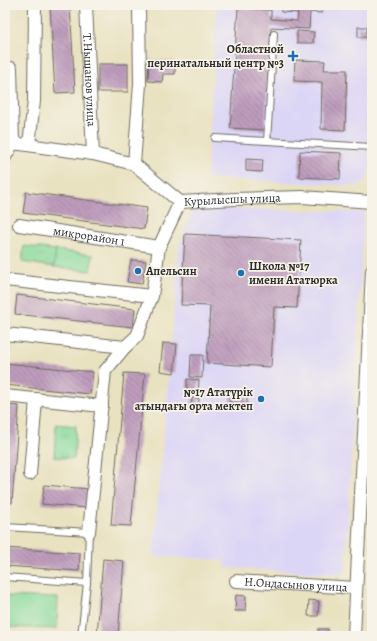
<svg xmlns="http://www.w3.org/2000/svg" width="377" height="641" font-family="Alegreya,serif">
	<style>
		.built { fill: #dcd6f6 }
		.grass { fill: url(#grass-tufts); stroke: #5a8263 }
		.pitch { fill: #89da9b; stroke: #5a8263 }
		.building { fill: url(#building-back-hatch) }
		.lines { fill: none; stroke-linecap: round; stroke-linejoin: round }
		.service-casing { stroke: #6e6b60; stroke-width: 8 }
		.minor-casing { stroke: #6e6b60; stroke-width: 14 }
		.service { stroke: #fff; stroke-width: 6 }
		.minor { stroke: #fff; stroke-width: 12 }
		.poi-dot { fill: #1f6fb2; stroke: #f7f3e8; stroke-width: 1.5 }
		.labels { text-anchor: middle; stroke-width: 3.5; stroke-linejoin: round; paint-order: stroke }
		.poi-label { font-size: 12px; font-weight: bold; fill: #2b2b2b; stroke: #f7f3e8; text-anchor: end }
		.street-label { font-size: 12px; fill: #2b2b2b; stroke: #f7f3e8 }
	</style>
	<defs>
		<pattern id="grass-tufts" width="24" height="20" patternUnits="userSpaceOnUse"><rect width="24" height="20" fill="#89da9b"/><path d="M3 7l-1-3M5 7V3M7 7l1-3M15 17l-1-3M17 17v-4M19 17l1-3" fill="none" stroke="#76bb86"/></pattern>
		<pattern id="building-back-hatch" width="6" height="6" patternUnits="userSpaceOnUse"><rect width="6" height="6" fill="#be9cbd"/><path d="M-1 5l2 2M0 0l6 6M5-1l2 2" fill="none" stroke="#9b7f9a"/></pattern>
	</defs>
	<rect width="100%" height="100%" fill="#f7f3e8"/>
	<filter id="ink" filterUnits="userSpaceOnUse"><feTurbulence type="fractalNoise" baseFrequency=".025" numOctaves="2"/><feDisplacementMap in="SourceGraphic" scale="8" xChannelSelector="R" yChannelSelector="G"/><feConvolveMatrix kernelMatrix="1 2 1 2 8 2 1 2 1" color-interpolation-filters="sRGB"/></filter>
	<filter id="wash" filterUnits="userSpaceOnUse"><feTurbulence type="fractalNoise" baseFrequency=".012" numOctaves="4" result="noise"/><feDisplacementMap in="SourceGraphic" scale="16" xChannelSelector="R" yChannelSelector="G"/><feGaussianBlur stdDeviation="0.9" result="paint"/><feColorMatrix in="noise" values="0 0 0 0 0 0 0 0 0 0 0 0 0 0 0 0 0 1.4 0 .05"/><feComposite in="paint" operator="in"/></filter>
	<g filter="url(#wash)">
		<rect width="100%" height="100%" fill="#e9e2c1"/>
		<g class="built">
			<path d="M217,5H372V106L370,170L365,182L357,186L207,178Z"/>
			<path d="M194,208L364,212L345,574L225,568L224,560L153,556L180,243Z"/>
		</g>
		<g class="grass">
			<path d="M24,246L56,250L54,267L22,262Z"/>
			<path d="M56,424L76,426L74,459L54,457Z"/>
		</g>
		<g class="pitch">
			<path d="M56,250L93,255L90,271L54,267Z"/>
			<path d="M5,596L58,598L57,629L5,627Z"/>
		</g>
		<g id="blocks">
			<g class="building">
				<path d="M50,5H70L75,92L55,93Z"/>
				<path d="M281,5H323L322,13L310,12L309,29L271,27L265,130L230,128L238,8L271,10V19L297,21L298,13L281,12Z"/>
				<rect x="358" y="27" width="9" height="10"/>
				<path d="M297,31L314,32L313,43H297Z"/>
				<path d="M149,60L175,61V74H163L162,82L148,81Z"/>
				<path d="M295,60L325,61L324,70H347L345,130L321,129L322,82L294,81Z"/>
				<rect x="98" y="64" width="30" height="28"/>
				<path d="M300,151L341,153L340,179L299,177Z"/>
				<path d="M246,159L263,160L262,172L246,171Z"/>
				<path d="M26,192L147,208L144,229L23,213Z"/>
				<path d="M185,234L301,240L297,308L274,307L271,367L207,363L210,306L181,305Z"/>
				<path d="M131,260L146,261L142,284L127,282Z"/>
				<path d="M17,295L135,309L133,327L15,314Z"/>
				<path d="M163,343L177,344L174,373L160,371Z"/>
				<path d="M191,355H203L202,378L190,377Z"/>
				<path d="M5,363L93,372L90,394L5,385Z"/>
				<path d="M124,373L145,374L131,526L111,525Z"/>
				<path d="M187,379L199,380L198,393L187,392Z"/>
				<path d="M231,392H247V404L230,403Z"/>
				<path d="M192,398H199L198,411H191Z"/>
				<path d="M5,405L19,406L12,503H5Z"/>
				<path d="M44,485L89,489L87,508L42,504Z"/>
				<path d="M5,548L80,553L79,571L5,566Z"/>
				<path d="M103,559L124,561L118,636H97Z"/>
				<path d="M236,595L246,596L245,611H235Z"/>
				<path d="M309,600L319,601L318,616H308Z"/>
				<rect x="318" y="629" width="10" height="7"/>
			</g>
		</g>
	</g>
	<g filter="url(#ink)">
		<use href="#blocks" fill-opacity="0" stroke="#6e6b60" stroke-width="1"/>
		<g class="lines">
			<defs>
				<g id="service">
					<path d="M215,138L372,147"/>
					<path d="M267,141L274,34"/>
					<path d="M5,527L89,532L87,583L81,636"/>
					<path d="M5,577L87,583"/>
				</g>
				<g id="minor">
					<path id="s1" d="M86,5L93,154"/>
					<path id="s2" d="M5,144L13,143L93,154L134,164L180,202L235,199L302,197L372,202"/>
					<path d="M29,145L34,101L35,5"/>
					<path d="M5,157L13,143L11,68"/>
					<path d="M134,164L140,84L139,5"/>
					<path id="s3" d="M19,225L159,247L180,202"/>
					<path d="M5,280L152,296"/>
					<path d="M5,334L125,347L137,336L152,296L159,247"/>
					<path d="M5,396L102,406"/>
					<path d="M30,474L36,399"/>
					<path d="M89,532L105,371L125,347"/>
					<path id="s4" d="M236,581L356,588"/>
					<path d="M354,636L372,271"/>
				</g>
			</defs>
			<use href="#service" class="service-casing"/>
			<use href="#minor" class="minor-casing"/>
			<use href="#service" class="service"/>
			<use href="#minor" class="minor"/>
		</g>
	</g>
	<g class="poi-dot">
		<path d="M291 50h4v4h4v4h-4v4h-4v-4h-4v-4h4z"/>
		<circle cx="138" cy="271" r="4"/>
		<circle cx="241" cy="273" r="4"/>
		<circle cx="261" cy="399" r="4"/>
	</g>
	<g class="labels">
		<g class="poi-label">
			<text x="284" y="53">Областной<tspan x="284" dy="14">перинатальный центр №3</tspan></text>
			<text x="249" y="270" text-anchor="start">Школа №17<tspan x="249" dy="14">имени Ататюрка</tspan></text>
			<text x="146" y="275" text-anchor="start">Апельсин</text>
			<text x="253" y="396">№17 Ататүрік<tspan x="253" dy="14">атындағы орта мектеп</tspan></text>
		</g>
		<g class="street-label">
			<text dy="4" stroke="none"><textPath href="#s1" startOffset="75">Т.Нышанов улица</textPath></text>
			<text dy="4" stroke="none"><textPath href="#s2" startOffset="243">Курылысшы улица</textPath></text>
			<text dy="4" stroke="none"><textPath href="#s3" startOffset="71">микрорайон 1</textPath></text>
			<text dy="4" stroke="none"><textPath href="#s4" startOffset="60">Н.Ондасынов улица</textPath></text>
		</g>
	</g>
	<rect width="377" height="641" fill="none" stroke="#f7f3e8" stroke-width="20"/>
</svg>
